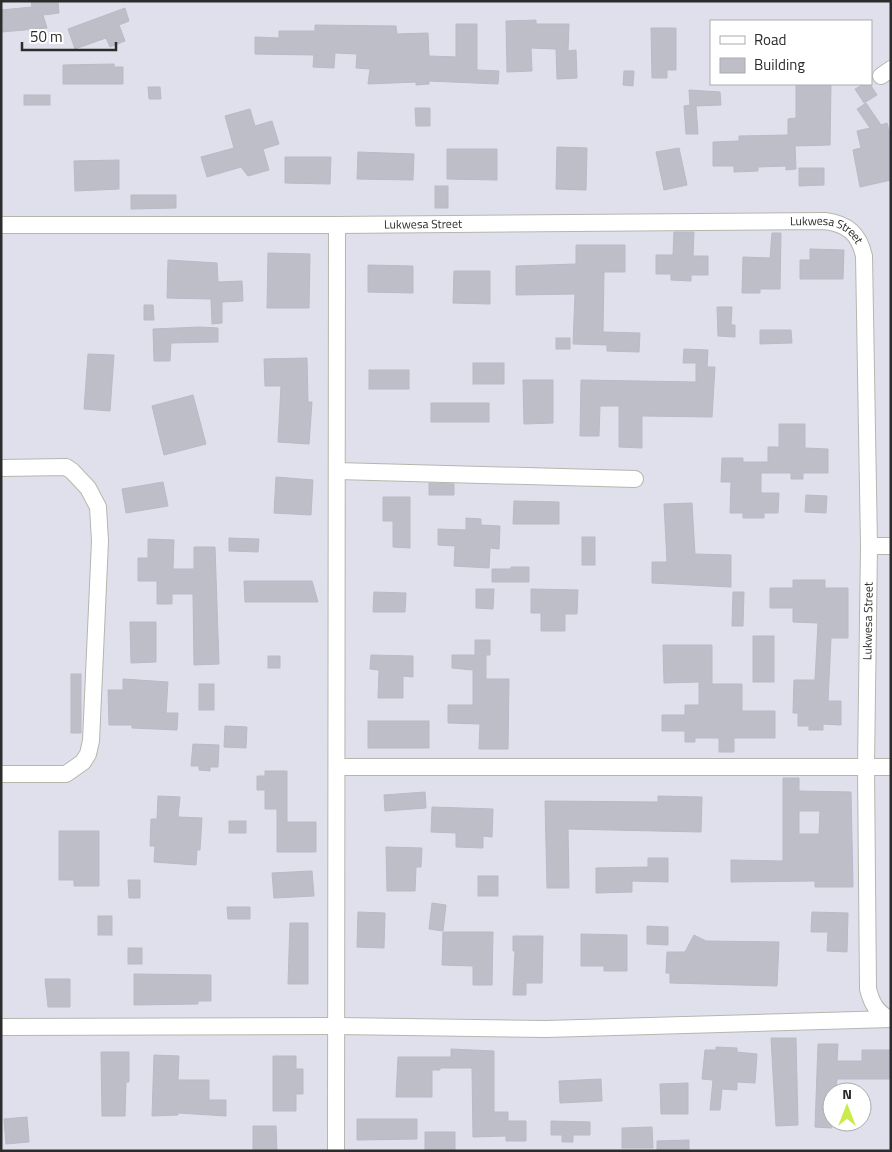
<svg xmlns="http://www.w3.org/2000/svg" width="892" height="1152" font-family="'Titillium Web',sans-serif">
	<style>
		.building { fill: #bebec8; stroke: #bab9c8; fill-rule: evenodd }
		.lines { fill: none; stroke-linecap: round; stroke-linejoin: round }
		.minor-casing { stroke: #b5b7ac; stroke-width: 18 }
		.minor { stroke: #fff; stroke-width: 16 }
		.labels { text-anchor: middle; stroke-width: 4; stroke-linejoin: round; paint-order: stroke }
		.street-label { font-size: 12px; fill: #2c2c2c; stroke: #fff }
	</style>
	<rect width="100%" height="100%" fill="#e0e0ec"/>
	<g class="building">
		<path d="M31,1H58L59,13L43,15L47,28L1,32V10L32,7Z"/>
		<path d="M125,8L129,21L119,25L125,41L110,47L106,38L75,49L68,29Z"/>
		<path d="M536,20V24H569L568,51L576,50L577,78L557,79L556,49L531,48L532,71L507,72L506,21Z"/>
		<path d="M456,24H477V70L499,71L498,84L429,81V84L416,85V82L368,84L370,69L356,68L357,54L335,53L334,68L313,67L314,55L255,54V37L279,38V31H315V25L396,26L397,34L428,33L429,56L456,57Z"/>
		<path d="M651,28H676V70H667V78H652Z"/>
		<path d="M114,64V67H123V84H63V65Z"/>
		<path d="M624,71H634L633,86L623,85Z"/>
		<path d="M796,84H831L830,145L795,146L796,169L786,170V166L758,167V171L734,172V166H713V142L739,141V136L788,135V119L796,118Z"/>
		<path d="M864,84H870L877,95L864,103L855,89Z"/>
		<path d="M148,87H160L161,99H149Z"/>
		<path d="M689,90L720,92L721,105L696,106L698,134H686L684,106L690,105Z"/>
		<rect x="24" y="95" width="26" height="10"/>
		<path d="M866,103L881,125L887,123L891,138V180L860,187L853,150L861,148L857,131L870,128L857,109Z"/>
		<path d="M415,108H430V126H416Z"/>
		<path d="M250,109L255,126L272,121L279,144L263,149L269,170L248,176L241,167L207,177L201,157L234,148L225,116Z"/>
		<path d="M557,147L587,148L586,190L556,189Z"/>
		<path d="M679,148L687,185L664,190L656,152Z"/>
		<path d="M447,149H497V180L447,179Z"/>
		<path d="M358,152L414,154L413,180L357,179Z"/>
		<path d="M285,157H331L330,184L285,183Z"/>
		<path d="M119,160V189L75,191L74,161Z"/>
		<path d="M799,168H824V185L799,186Z"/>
		<rect x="435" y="186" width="13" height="22"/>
		<path d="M131,195H176V208L131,209Z"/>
		<path d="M674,232H694L693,256H708V275H691V281L671,280V274H656V255H673Z"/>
		<path d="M772,233H781L780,289H760V293H742L743,257L770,258Z"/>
		<path d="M576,245H625V272H604L603,332L640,333L639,352L607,351V345L573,344L575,294L516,295V266L576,264Z"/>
		<path d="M810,249L844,250L843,279H800V260H810Z"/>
		<path d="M268,253L310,254L309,308H267Z"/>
		<path d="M168,260L217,263L218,282L242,281L243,301L222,302V323L212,324L211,299L167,298Z"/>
		<path d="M368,265L413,266V293L368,292Z"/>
		<path d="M454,271H490V304L453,303Z"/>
		<path d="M144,305H153L154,320H144Z"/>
		<path d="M717,307H732L731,325H735V337L718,336Z"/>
		<path d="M200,327L218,328V342L171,343L170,361H154L153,329Z"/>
		<path d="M760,330H791L792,343L760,344Z"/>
		<rect x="556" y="338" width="14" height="11"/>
		<path d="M684,349L708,350L707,367H715L712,417L642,416V448L619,447V406H600L599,436H580L581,380L696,382V363H683Z"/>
		<path d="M88,354L114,355L110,411L84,409Z"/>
		<path d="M307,358L308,402H312L309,444L278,442L281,386H265L264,359Z"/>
		<rect x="473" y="363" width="31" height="21"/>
		<rect x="369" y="370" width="40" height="19"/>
		<path d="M523,380H553V423L524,424Z"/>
		<path d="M193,395L206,444L164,455L152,406Z"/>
		<rect x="431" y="403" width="58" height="19"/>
		<path d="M779,424H805V448L828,449V473H803V479H791V473H761V493H779L778,513H764V518H743V513H730L731,482H721L722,458H743V462H768V447H779Z"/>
		<path d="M276,477L313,480L311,515L274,513Z"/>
		<path d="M163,482L168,506L126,513L122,489Z"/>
		<path d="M429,483L454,484V495H429Z"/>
		<path d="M806,495L827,496L826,513L805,512Z"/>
		<path d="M383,497H410V548L393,547V521H383Z"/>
		<path d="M514,501L559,502V524H513Z"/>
		<path d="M692,503L695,554L731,555V587L652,583V562H667L664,504Z"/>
		<path d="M466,518L481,519V525L500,526L499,549L490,548L489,568L454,566L455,546L438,545V529L466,530Z"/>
		<rect x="582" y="537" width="13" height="28"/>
		<path d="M229,538L259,539L258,552L229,551Z"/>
		<path d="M148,539L174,540L173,569H194V547H215L219,664L194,665L193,594H172V604H157V581H138V558H148Z"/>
		<path d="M511,567H529V582H492V569H511Z"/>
		<path d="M793,580H825V588H848V638H831L828,701H841V725L823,724V730H809V726H798V713H793L794,680H815L818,623L793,622V608H770V588H793Z"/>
		<path d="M244,581H312L318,602H245Z"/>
		<path d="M476,589H494L493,609L476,608Z"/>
		<path d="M531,589L578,590L577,614H565V631H541V613H531Z"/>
		<path d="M374,592L406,593L405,612H373Z"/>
		<path d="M733,592H744L743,626H732Z"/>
		<path d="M130,622H156V662L131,663Z"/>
		<rect x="753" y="636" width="21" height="46"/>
		<path d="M475,640H490V655H486V679H509L508,749H479L480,724L448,723V705H473V670L452,668V655H475Z"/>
		<path d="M663,645H712V684H742V711H775V738H734V752H719V738H695V742H685V731H662V715H685V705H699V682L664,683Z"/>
		<path d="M371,655L413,656V677L403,676V698H378L379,670L370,669Z"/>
		<rect x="268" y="656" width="12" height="12"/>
		<rect x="71" y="674" width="10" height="59"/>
		<path d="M123,679L168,682L166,713H178L177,730L132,728V725H109L108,690H123Z"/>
		<rect x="199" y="684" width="15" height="26"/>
		<rect x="368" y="721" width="61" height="27"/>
		<path d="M225,726L247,727L246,748L224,747Z"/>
		<path d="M193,744L219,745L218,767H210V771L199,770V766H191Z"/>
		<path d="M265,771H287V822H316V852H277V809H265V790H257V776H265Z"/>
		<path d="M783,778H799V791L851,792L853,887H815V881L731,882V860L783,861ZM799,811H820L819,834H799Z"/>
		<path d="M425,792L426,808L385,811L384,795Z"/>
		<path d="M158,796L180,797L178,817L202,818L200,850H197L196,865L154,862L155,846H150L151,819H157Z"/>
		<path d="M658,796L702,797L701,832L568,829L569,888H547L545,801L658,802Z"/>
		<path d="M432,807L493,809L492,837L483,836V848L456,847V833L431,832Z"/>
		<rect x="229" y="821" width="17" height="12"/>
		<path d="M59,831H99V886H74V880H59Z"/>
		<path d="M386,847L422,848L421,867H416L415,891H387Z"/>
		<path d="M648,858H668V882L632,881V892L596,893V868L648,867Z"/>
		<path d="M312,871L314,896L274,898L272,873Z"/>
		<rect x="478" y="876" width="20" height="20"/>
		<path d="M128,880H140V898H129Z"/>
		<path d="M432,903L446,905L443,931L429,929Z"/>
		<path d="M227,907H250V919H228Z"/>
		<path d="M358,912L385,913L384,948L357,947Z"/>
		<path d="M812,912L848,913L847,952L827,951L828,932H811Z"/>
		<rect x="98" y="916" width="14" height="19"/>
		<path d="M290,923H308V984H288Z"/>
		<path d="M647,926L668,927V945L647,944Z"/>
		<path d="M443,932H493L492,985H473V966L442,965Z"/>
		<path d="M581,934L627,935V971H604V966H581Z"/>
		<path d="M694,935L706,941L779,942L777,986L670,983V973H666L667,952H685Z"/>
		<path d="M513,936H543L542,983H526V995H513L515,951H513Z"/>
		<rect x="128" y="948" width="14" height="16"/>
		<path d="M134,974L211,975V1001H198V1004L134,1005Z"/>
		<path d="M45,979H70V1007H48Z"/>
		<path d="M771,1038H796L798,1125L776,1126Z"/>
		<path d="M818,1044H838L837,1061H862V1050H891V1079H837L836,1092H832V1128L815,1127Z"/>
		<path d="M716,1047L737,1048V1052L757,1054L755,1083L737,1082V1090L722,1089L720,1110H710L713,1080L702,1079L705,1050H716Z"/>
		<path d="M451,1049L494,1051V1112H508V1121H526V1141H506V1136L473,1137L472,1068H440V1070H432V1097H396L398,1057H451Z"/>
		<path d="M101,1052H129V1082H126L125,1116H102Z"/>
		<path d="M154,1055L179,1056L178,1080H209V1100H226V1116L178,1113V1115L152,1116Z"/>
		<path d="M273,1056H296V1069H303V1094H296V1111H273Z"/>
		<path d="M601,1079L602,1101L560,1103L559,1081Z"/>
		<path d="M688,1083V1114H661L660,1084Z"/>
		<path d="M27,1117L29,1142L6,1144L4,1119Z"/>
		<path d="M357,1119H417V1139L357,1140Z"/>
		<path d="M551,1121L590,1122V1135H573V1142H562V1135H551Z"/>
		<path d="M253,1126H276L277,1151H253Z"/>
		<path d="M652,1127L653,1148H622V1128Z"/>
		<rect x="425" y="1132" width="30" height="19"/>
		<path d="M689,1140V1151H657V1141Z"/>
	</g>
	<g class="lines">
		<defs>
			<g id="minor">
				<path d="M881,76L891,69"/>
				<path id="s1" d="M1,225H337L825,221C848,224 859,234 864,256L869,546L866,767L868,989C872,1004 876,1011 889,1019"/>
				<path d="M1,468L66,467L72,471L88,488L98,507L100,541L91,741L88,754L83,762L66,774H1"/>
				<path d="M337,471L635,479"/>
				<path d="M869,546H891"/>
				<path d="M337,767H891"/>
				<path d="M1,1027L337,1026L546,1029L891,1019"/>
				<path d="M336,1151L337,225"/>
			</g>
		</defs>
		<use href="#minor" class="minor-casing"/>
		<use href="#minor" class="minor"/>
	</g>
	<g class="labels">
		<g class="street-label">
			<text dy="4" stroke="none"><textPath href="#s1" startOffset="422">Lukwesa Street</textPath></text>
			<text dy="4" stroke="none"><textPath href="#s1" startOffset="828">Lukwesa Street</textPath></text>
			<text transform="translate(868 621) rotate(-89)" y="4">Lukwesa Street</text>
		</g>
	</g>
	<rect width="892" height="1152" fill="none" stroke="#2c2c2c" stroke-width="5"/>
	<rect x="710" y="20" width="162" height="65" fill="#ffffff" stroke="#ababab"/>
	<rect x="720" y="36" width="25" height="8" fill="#ffffff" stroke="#ababab"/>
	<text x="754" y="45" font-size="15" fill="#2c2c2c">Road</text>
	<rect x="720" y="58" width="25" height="15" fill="#bebec8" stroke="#ababab"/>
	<text x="754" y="70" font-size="15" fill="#2c2c2c">Building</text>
	<g transform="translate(847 1107)"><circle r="24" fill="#ffffff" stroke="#ababab"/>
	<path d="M0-4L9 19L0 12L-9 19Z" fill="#caeb4e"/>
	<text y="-8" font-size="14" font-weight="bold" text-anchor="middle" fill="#2c2c2c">N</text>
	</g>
	<path d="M22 42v8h94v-8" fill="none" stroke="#2c2c2c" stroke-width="2.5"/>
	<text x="30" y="42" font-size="15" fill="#2c2c2c" stroke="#ffffff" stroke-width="4" paint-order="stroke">50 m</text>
</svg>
